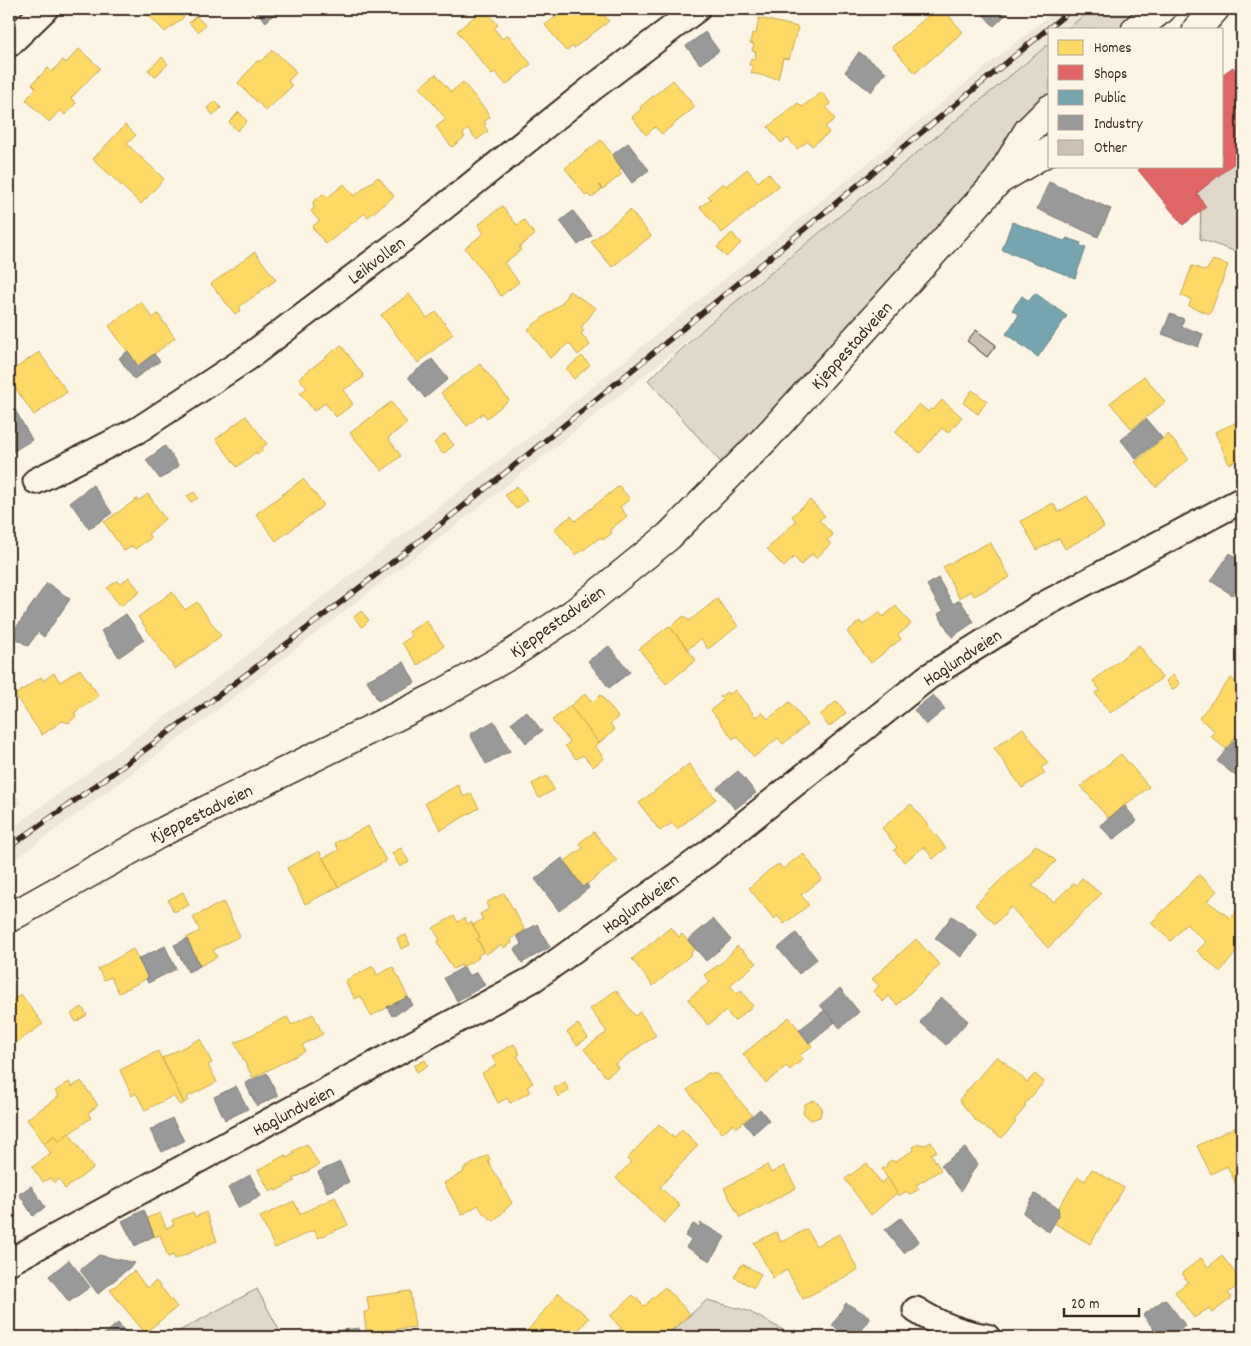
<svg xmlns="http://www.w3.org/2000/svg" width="1251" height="1346" font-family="Dekko,sans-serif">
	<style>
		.built { fill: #eee6d6 }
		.green { fill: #e0d8c8; stroke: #8e8173 }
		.homes { fill: #ffd966; stroke: #c4a450 }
		.shops { fill: #e06666; stroke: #ae5450 }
		.public { fill: #76a5af; stroke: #648084 }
		.industry { fill: #999; stroke: #7d7874 }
		.building { fill: #ccc2b3; stroke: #3b2a1e }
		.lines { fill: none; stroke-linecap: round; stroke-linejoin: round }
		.minor-casing { stroke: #3b2a1e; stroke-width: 29 }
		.major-casing { stroke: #3b2a1e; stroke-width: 31 }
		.minor { stroke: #fcf5e5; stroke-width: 25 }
		.major { stroke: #fcf5e5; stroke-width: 28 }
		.rail-casing { stroke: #3b2a1e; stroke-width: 5.5 }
		.rail { stroke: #fcf5e5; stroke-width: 4; stroke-dasharray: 11; stroke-linecap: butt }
		.labels { text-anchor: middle; stroke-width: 5; stroke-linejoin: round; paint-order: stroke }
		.street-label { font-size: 18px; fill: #3b2a1e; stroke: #fcf5e5 }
	</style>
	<rect width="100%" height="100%" fill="#fcf5e5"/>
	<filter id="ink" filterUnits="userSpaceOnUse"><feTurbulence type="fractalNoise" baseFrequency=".02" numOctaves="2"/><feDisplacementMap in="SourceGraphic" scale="10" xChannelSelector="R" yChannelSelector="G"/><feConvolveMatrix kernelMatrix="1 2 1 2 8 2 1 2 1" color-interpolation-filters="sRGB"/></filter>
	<g filter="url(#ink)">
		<g class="built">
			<path d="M1057,9H1092L1067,29H1050V43L710,323L510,483L203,721L9,864V830L199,692L558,415Z"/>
			<path d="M9,783L21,804L9,812Z"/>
		</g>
		<g class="green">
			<path d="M1092,9H1162L1136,29H1067Z"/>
			<path d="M1050,43V109L731,474L648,380L710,323Z"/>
			<path d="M1242,155V254L1200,239L1201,200L1195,192Z"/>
			<path d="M257,1289L283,1337H168Z"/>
			<path d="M707,1300L748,1311L796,1337H665Z"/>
		</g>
		<g class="homes">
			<path d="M143,9H189L182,16L184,17L165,32Z"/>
			<path d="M484,9L498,25L494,28L502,39L508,35L531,64L506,85L495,72L492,75L457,31Z"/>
			<path d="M566,9H598L609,21L574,48L573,46L566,51L545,25Z"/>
			<path d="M936,9H943L963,32L915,73L892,47Z"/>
			<path d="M196,16L205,25L198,32L189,23Z"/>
			<path d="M759,18L798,27L789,59L783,58L778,79L751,73L753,66L749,65L751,58L755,59L756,52L752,51L754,44L750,43L752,33L756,34Z"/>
			<path d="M79,49L100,68L71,98L76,103L65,115L60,110L49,122L26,100L36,88L32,84L48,68L52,72L63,60L66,63Z"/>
			<path d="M273,50L293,68L296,73L288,81L292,86L266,111L238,83L257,61H261Z"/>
			<path d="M162,57L168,64L155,77L148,70Z"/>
			<path d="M436,74L451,92L463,82L488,113L490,117L484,122L486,124L484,126L488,131L477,140L468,129L463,134L465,137L452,147L436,127L446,119L420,87Z"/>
			<path d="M673,80L695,107L662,134L655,127L646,135L632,117L641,109L640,107Z"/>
			<path d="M822,92L831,104L826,107L835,119L825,127L829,133L812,146L808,141L797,149L788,138L781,143L768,127L798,103L802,107Z"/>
			<path d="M215,101L221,108L213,115L207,108Z"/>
			<path d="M239,112L247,121L237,131L229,122Z"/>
			<path d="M125,125L136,135L127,144L164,179L141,204L93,159Z"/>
			<path d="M601,140L622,167L619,170L622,174L603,189L599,185L602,189L591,198L588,194L586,196L565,168Z"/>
			<path d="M747,169L758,182L768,173L779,186L722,233L700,207L711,199L708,196L723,183L726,186Z"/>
			<path d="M378,177L394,196L368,217L365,213L326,244L312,227L319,221L311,211L314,209L313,202L323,194L328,197L344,184L354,196Z"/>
			<path d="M502,206L517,225L524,220L535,235L519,247L521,250L504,263L519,282L501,296L465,248L484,233L478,225Z"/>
			<path d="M630,210L651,236L612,267L591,242Z"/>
			<path d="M732,233L741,243L726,257L717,247Z"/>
			<path d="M255,252L276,280L239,307L241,310L235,314L211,284Z"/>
			<path d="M1213,260L1228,265L1210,314L1189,306L1191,299L1181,296L1192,266L1206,271Z"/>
			<path d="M569,291L596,308L581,328L584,331L581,333L590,345L578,355L569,343L550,358L528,329L562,303Z"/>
			<path d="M409,294L427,318L436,312L453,334L418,363L381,315Z"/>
			<path d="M141,302L153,318L158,314L175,338L138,366L109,326Z"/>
			<path d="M341,345L363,375V378L343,390L353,404L336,417L325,403L314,411L300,393L307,388L299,378Z"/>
			<path d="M39,352L67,392L34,415L9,379V365L13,370Z"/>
			<path d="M582,356L590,365L574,379L566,369Z"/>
			<path d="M480,364L509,400L487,418L483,413L467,426L441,393Z"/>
			<path d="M1144,376L1165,402L1132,429L1110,403Z"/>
			<path d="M972,390L987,401L978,414L963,403Z"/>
			<path d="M942,400L962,417L948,433L942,428L920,453L895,432L919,404L928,412L931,408L933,410Z"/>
			<path d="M391,402L407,423L388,438L401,456L382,471L350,433Z"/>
			<path d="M246,416L267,444L261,448L263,451L257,454L256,452L237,467L216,439Z"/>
			<path d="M1242,420V458L1229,464L1215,432Z"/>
			<path d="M445,434L454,445L443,454L434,443Z"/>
			<path d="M1168,434L1189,459L1156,487L1135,462Z"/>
			<path d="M303,479L324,505L276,541L256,514Z"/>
			<path d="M517,486L527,501L516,509L505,495Z"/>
			<path d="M619,486L630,499L620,507L627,516L610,530L612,533L603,540L601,537L576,555L554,529L571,516L575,521Z"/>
			<path d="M194,492L198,498L191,502L187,496Z"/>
			<path d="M148,494L165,519L148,534L151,538L135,549L132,546L124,551L104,522L137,499L138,501Z"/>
			<path d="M1087,496L1104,527L1065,549L1059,538L1037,550L1021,521L1053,503L1058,512Z"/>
			<path d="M810,500L825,516L819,520L833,535L827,540L831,544L816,558L812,554L801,565L794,557L784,567L767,549L796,521L792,516Z"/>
			<path d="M990,542L1010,577L974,596L971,591L959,598L943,567Z"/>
			<path d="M129,577L140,592L120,606L107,588L117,581L120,584Z"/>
			<path d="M172,592L185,610L197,602L221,636L175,669L138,617Z"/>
			<path d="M717,599L738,626L708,649L701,639L688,649L670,627L684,616L689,621Z"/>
			<path d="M896,606L911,624L898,635L901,639L871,663L847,632L860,621L863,625L879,612L883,617Z"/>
			<path d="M361,611L369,620L362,627L354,617Z"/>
			<path d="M426,620L444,646L418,665L402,643L412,636L409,632Z"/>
			<path d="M669,626L696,660L666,684L639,649Z"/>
			<path d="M1139,645L1162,678L1110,713L1095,693L1100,690L1093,681Z"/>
			<path d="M80,669L99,696L74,713L76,716L69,723L62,721L42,735L15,695L41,677L43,681L54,673L60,682Z"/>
			<path d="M1173,675L1180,684L1172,690L1166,681Z"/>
			<path d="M1231,678L1242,687V729L1226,749L1210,736L1215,731L1199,718Z"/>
			<path d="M735,690L756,717L762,712L768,719L790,702L807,725L783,744L778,738L754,757L737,736L733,739L711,710L723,700L720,697L727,692L729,695Z"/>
			<path d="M586,693L592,702L601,695L618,717L610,724L615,730L599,743L570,706Z"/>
			<path d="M837,701L846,713L829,727L820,715Z"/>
			<path d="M570,706L599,743L595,746L604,758L593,767L583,755L576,759L565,746L570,742L552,720Z"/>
			<path d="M1023,728L1048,763L1041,768L1045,773L1022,788L994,748Z"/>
			<path d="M1121,754L1149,787L1108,818L1081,786Z"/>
			<path d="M689,764L716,799L677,829L672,823L660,831L639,803Z"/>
			<path d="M547,776L554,790L539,798L532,784Z"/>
			<path d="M458,785L464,797L471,793L479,808L441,830L425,803Z"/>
			<path d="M911,804L946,848L933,859L924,847L904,862L894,850L897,847L882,828Z"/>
			<path d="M368,826L386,861L338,887L323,858L339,850L335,843Z"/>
			<path d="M594,832L617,861L583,887L564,862L583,848L579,843Z"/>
			<path d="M1036,845L1056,861L1032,886L1054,902L1074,883L1076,885L1082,878L1101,894L1048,948L1011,907L995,924L975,905Z"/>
			<path d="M401,848L409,862L400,867L392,853Z"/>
			<path d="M319,851L338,887L305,904L287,868Z"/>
			<path d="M803,853L822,879L801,895L809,905L784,924L778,916L774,919L749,888L769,870L779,864L783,869Z"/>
			<path d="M1199,875L1217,891L1207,901L1230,918L1242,906V945L1220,972L1197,951L1206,942L1186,924L1171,941L1151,923Z"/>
			<path d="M183,892L189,905L174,912L168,900Z"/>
			<path d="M504,893L525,930L514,937L511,940L512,943L503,948L501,945L486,954L477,939L480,937L473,925L483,919L480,914L489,909L486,903Z"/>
			<path d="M223,902L240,936L213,950L217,957L200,966L186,938L200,931L193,917Z"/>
			<path d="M454,916L458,922L464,918L468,924L471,922L480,937L477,939L484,952L478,955L479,958L462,967L461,965L453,969L437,942L440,940L433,928Z"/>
			<path d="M671,927L679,937L682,934L695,949L691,952L692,954L653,986L632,959Z"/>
			<path d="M406,935L410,945L401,949L397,938Z"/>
			<path d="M916,939L940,965L897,1005L889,996L883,1002L873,991L879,986L872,979Z"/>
			<path d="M737,946L757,963L730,985L737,994L741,991L753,1006L734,1021L726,1011L708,1025L688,999L710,982L704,975L724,961Z"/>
			<path d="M133,949L148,978L119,993L111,977L104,980L98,969Z"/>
			<path d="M373,966L377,975L393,967L408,997L371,1016L361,996L355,999L345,981Z"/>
			<path d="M616,990L635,1016L640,1012L656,1035L615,1064L618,1068L606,1077L584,1049L607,1032L590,1009Z"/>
			<path d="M21,994L43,1024L9,1048V1003Z"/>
			<path d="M82,1007L87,1015L76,1022L71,1014Z"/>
			<path d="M313,1014L323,1034L302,1045L305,1051L253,1078L235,1043L287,1017L292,1025Z"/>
			<path d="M789,1017L812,1046L800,1055L803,1059L790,1070L786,1066L766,1083L743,1054Z"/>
			<path d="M578,1024L588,1038L577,1045L567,1032Z"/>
			<path d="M200,1039L212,1063L208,1065L217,1082L187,1097L188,1100L184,1103L162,1058Z"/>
			<path d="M514,1044L520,1054L517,1056L533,1083L527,1087L530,1092L510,1103L507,1098L498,1103L482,1073L496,1065L492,1056Z"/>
			<path d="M158,1051L184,1103L180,1105L173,1096L145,1110L136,1093L132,1096L120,1070Z"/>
			<path d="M997,1056L1027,1082L1035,1074L1044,1082L1024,1105L1026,1106L1014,1121L1016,1122L1002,1138L976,1121L959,1100Z"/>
			<path d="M425,1060L428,1065L417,1072L414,1066Z"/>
			<path d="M708,1073L717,1074L752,1115L736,1128L733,1124L722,1133L687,1090Z"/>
			<path d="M81,1081L98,1105L88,1113L91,1118L59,1141L55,1135L44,1143L27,1119L59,1096L55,1091L69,1082L72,1087Z"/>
			<path d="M565,1082L569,1091L558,1097L554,1088Z"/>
			<path d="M814,1100L822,1107L820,1117L811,1120L803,1113L805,1104Z"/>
			<path d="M659,1124L674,1138L682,1129L698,1145L660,1187L680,1206L664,1223L616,1178L631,1162L627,1159Z"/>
			<path d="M1239,1125L1242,1131V1196L1227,1166L1211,1174L1197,1146Z"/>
			<path d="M69,1133L93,1168L65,1189L59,1179L54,1183L50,1178L43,1182L32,1167L51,1154L44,1143L55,1135L59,1141Z"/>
			<path d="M931,1142L937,1151L931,1154L941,1170L916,1185L919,1189L909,1195L907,1191L898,1196L882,1169L886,1167L887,1163L892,1160L894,1162L914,1150L913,1147L919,1144L926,1145Z"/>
			<path d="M307,1144L319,1165L293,1179L295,1181L276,1191L275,1189L270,1192L258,1170L285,1155L286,1158L294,1154L293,1151Z"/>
			<path d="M488,1155L490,1160L488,1161L512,1203L494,1221L483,1213L478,1205L462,1215L444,1183L464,1172L463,1169Z"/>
			<path d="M867,1163L881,1183L888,1178L897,1193L871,1215L845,1179Z"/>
			<path d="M767,1165L771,1173L784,1166L796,1188L740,1218L724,1188Z"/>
			<path d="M1092,1169L1124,1188L1090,1244L1054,1223L1059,1215L1058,1208L1078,1177L1085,1181Z"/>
			<path d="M335,1197L348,1225L318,1238L314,1230L275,1248L260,1217L294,1201L300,1214Z"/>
			<path d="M193,1212L195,1217L206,1212L217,1241L175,1259L173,1255L168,1257L160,1235L155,1237L147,1218L160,1213L166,1228L174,1225L172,1220Z"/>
			<path d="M807,1229L816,1246L839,1234L858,1270L803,1299L787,1270L773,1278L754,1243L776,1232L781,1242Z"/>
			<path d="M1222,1256L1242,1282L1228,1293L1232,1298L1212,1313L1209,1308L1194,1318L1175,1292L1188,1282L1182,1273L1201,1258L1208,1267Z"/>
			<path d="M742,1264L761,1274L754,1288L734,1277Z"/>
			<path d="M134,1271L147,1288L156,1281L177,1307L145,1333L110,1290Z"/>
			<path d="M665,1287L690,1314L664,1337H624L618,1331L621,1328L610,1316L633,1295L644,1306Z"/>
			<path d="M410,1291L415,1327L372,1332V1330H366L364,1312L369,1311L367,1297Z"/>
			<path d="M559,1293L589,1318L573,1337H522Z"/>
			<path d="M76,1330L83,1337H66Z"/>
		</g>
		<path class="shops" d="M1233,67L1242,79V157L1197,193L1206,207L1183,225L1138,170L1143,166H1222V75Z"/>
		<g class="public">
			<path d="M1012,222L1064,241L1067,238L1081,243L1080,246L1086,248L1075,278L1002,250Z"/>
			<path d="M1035,293L1067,316L1038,357L1006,334L1019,315L1012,310L1022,296L1029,301Z"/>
		</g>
		<g class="industry">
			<path d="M253,9H279L266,22Z"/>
			<path d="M978,9H1012L994,26Z"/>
			<path d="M705,32L719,51L700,64L686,46Z"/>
			<path d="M859,52L886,72L871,92L845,72Z"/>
			<path d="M628,143L649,170L632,183L612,155Z"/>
			<path d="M1049,182L1111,209L1098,237L1037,209Z"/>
			<path d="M573,211L592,235L578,245L560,221Z"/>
			<path d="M1170,314L1184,319L1181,326L1203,334L1198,347L1162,334Z"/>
			<path d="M128,351L138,366L154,354L160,361L134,379L119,358Z"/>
			<path d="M432,359L448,379L425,398L408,377Z"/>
			<path d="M9,399L32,440L9,454Z"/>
			<path d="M1146,419L1162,438L1136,459L1121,440Z"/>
			<path d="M165,446L179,466L160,479L146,460Z"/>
			<path d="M93,485L112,513L89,529L70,502Z"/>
			<path d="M1230,553L1242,562V581L1232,595L1211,581Z"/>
			<path d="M938,578L953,604L960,600L974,622L952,637L938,614L944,610L939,606L927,585Z"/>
			<path d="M47,583L70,599L44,637L38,632L28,646L11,635Z"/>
			<path d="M126,614L144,640L119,657L101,631Z"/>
			<path d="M609,646L630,672L609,688L588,661Z"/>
			<path d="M404,662L415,683L378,701L367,680Z"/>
			<path d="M933,695L945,709L926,725L914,710Z"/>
			<path d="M526,711L542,731L526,743L511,723Z"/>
			<path d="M494,721L510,751L486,764L470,734Z"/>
			<path d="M1238,736L1242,739V776L1239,779L1217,761Z"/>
			<path d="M738,771L756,793L735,809L717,788Z"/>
			<path d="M1125,806L1137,821L1113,840L1100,825Z"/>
			<path d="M562,858L583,887L587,884L589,888L559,911L535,879Z"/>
			<path d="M952,916L978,935L961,957L935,938Z"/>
			<path d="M713,919L731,940L706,961L688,940Z"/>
			<path d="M537,924L550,947L522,963L514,949L522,945L517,936Z"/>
			<path d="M796,933L817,959L799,974L778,948Z"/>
			<path d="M187,939L200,966L188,972L174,945Z"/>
			<path d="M165,946L176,969L148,983L146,979L148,978L138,959Z"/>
			<path d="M464,967L469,976L477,972L485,985L457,1001L444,978Z"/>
			<path d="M840,988L859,1012L840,1028L820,1005Z"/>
			<path d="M408,997L413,1005L392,1016L387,1007Z"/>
			<path d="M941,997L968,1021L946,1045L920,1022Z"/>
			<path d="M825,1010L835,1022L809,1043L799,1030Z"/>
			<path d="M267,1073L278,1096L257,1106L245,1083Z"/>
			<path d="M236,1086L248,1109L225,1120L214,1097Z"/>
			<path d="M760,1109L769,1120L753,1134L744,1123Z"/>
			<path d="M172,1118L184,1141L162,1152L150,1130Z"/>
			<path d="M965,1148L977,1164L961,1191L941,1165Z"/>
			<path d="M340,1162L349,1182L327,1192L318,1172Z"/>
			<path d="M250,1175L261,1196L239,1208L228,1188Z"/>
			<path d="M31,1186L45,1207L33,1216L19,1194Z"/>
			<path d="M1035,1194L1058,1208L1059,1215L1049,1232L1023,1213Z"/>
			<path d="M144,1210L154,1236L135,1246L122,1221Z"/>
			<path d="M901,1218L919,1241L904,1253L885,1230Z"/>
			<path d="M701,1223L725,1237L710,1261L686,1247L691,1240L685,1236L693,1224L699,1227Z"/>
			<path d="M99,1255L135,1263L98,1294L80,1270Z"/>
			<path d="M69,1260L90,1287L69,1302L49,1276Z"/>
			<path d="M1165,1299L1185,1325L1169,1337H1160L1143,1315Z"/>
			<path d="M846,1303L870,1317L858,1337H851L832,1326Z"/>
			<path d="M118,1323L130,1337H101Z"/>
			<path d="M359,1328L360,1337H336L335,1331Z"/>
		</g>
		<path class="building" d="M976,330L996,345L987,357L967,341Z"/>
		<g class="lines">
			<defs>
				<g id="minor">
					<path d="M9,44L45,9"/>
					<path d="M36,481L138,430L246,359L414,231L591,89L697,9"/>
					<path d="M9,1262L533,979L707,854L928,677L1045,604L1242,500"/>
					<path d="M916,1310C939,1325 960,1333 987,1337"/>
				</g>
				<g id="major">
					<path d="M1136,29L1162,9"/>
					<path d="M1197,29L1215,9"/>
					<path d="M1001,179L1050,150"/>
					<path d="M9,918L166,830L436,697L510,655L574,613L669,536L766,438L998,181L1028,131L1050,109"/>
				</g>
			</defs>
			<use href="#minor" class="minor-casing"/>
			<use href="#major" class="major-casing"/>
			<use href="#minor" class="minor"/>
			<use href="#major" class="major"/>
			<defs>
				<path id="rail" d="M9,847C379,589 723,294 1072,9"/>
			</defs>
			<use href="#rail" class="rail-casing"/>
			<use href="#rail" class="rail"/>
		</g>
	</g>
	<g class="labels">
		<g class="street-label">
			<text transform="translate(376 260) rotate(-37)" y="6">Leikvollen</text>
			<text transform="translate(851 345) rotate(-48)" y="6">Kjeppestadveien</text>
			<text transform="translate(557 621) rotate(-35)" y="6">Kjeppestadveien</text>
			<text transform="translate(962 657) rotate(-33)" y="6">Haglundveien</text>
			<text transform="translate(201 813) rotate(-26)" y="6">Kjeppestadveien</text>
			<text transform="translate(640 903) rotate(-36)" y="6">Haglundveien</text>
			<text transform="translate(293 1110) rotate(-28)" y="6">Haglundveien</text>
		</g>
	</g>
	<rect width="1251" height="1346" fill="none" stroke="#fcf5e5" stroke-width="30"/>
	<rect x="15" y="15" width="1221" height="1316" fill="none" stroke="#3b2a1e" stroke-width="2" filter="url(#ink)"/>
	<rect x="1048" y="28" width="175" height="140" fill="#fcf5e5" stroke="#afa495"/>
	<rect x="1058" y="40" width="25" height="15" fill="#ffd966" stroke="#afa495"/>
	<text x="1094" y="52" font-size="15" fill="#3b2a1e">Homes</text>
	<rect x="1058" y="65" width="25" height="15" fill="#e06666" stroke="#afa495"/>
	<text x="1094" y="78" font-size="15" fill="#3b2a1e">Shops</text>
	<rect x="1058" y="90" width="25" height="15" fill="#76a5af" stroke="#afa495"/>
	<text x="1094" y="102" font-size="15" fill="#3b2a1e">Public</text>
	<rect x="1058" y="115" width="25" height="15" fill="#999999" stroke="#afa495"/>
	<text x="1094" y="128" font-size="15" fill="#3b2a1e">Industry</text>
	<rect x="1058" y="140" width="25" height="15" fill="#ccc2b3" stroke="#afa495"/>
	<text x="1094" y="152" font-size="15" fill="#3b2a1e">Other</text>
	<path d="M1064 1308v8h75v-8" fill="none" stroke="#3b2a1e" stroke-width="2.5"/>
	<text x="1071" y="1308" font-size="15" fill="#3b2a1e" stroke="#fcf5e5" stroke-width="4" paint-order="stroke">20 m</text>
</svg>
